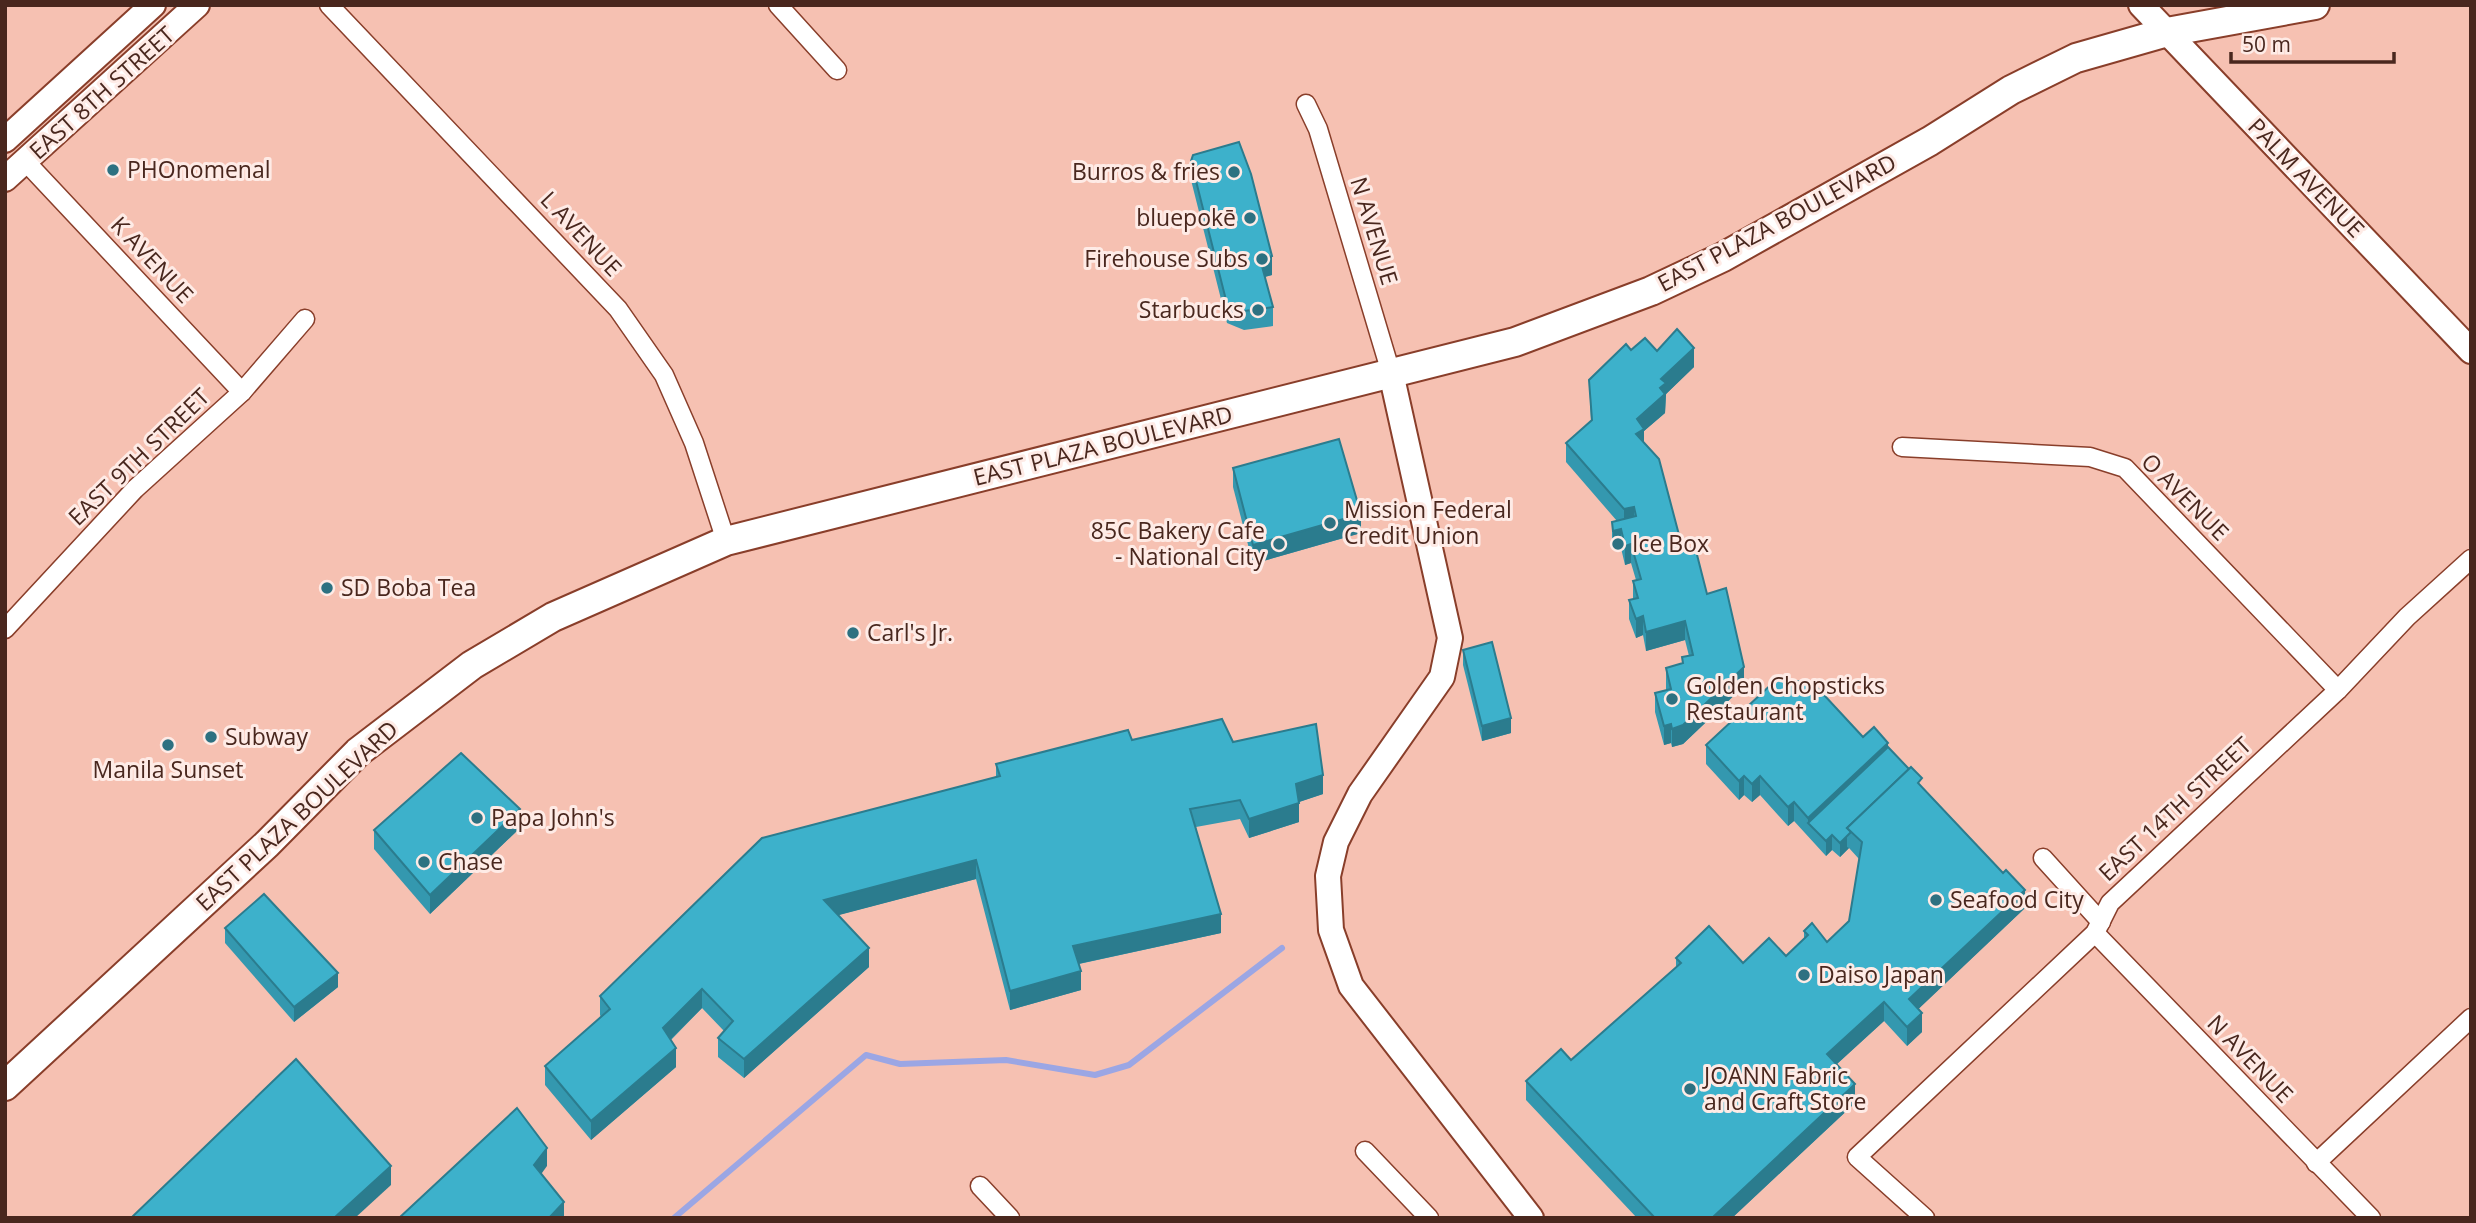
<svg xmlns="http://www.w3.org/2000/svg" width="2476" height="1223" font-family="'Open Sans',sans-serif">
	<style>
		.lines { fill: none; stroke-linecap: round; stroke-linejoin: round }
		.stream { stroke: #9ba6e4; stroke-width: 6 }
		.street-casing { stroke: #893e2a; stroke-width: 21 }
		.secondary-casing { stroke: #893e2a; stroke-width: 28 }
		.primary-casing { stroke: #893e2a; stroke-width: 32 }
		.street { stroke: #fff; stroke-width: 18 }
		.secondary { stroke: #fff; stroke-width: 24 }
		.primary { stroke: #fff; stroke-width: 28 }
		.wall { fill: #3498af }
		.shaded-wall { fill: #2b7c8e }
		.building { fill: #3db1cb; stroke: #2b7c8e; stroke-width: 2 }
		.poi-dot { fill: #2d7181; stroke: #feebe6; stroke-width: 2.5 }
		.labels { text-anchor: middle; stroke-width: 6; stroke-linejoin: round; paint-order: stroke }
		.street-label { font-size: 23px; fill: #49271e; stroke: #feebe6 }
		.poi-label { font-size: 23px; fill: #49271e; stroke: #feebe6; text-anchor: start }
	</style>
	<rect width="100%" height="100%" fill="#f6c1b2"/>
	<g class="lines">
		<path class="stream" d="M674,1218L866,1055L900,1064L1006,1060L1095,1075L1129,1065L1282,948"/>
		<defs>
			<g id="street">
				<path d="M329,5L618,309L664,375L694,443L726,541"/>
				<path d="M778,5L837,70"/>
				<path d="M1306,104L1318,129L1391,373"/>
				<path d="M26,162L242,392"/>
				<path d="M1902,447L2090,457L2125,468L2338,690"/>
				<path d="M5,629L135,489L242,392L305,319"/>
				<path d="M2043,858L2101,922"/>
				<path d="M2095,933L2371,1218"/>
				<path d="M1365,1151L1429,1218"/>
				<path d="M2316,1163L2471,1018"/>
				<path d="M980,1186L1010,1218"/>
				<path d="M1925,1218L1857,1157L2095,933L2110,903L2338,690L2407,617L2471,559"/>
			</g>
			<g id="secondary">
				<path d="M2141,5L2471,351"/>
				<path d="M5,140L153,5"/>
				<path d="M5,179L197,5"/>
				<path d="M1391,373L1450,638L1442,677L1360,794L1336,842L1328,876L1331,930L1351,986L1531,1218"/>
			</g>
			<path id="primary" d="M5,1086L267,844L358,752L472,665L553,617L726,541L1515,342L1651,291L1723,257L1930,141L2011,90L2076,58L2167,32L2315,5"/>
		</defs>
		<use href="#street" class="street-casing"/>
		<use href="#secondary" class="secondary-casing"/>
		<use href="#primary" class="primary-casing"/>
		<use href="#street" class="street"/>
		<use href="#secondary" class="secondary"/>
		<use href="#primary" class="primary"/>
	</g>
	<g class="wall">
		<path d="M1191,161L1272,275L1265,277L1273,307V326L1244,330L1227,323L1191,180Z"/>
		<path d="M1631,350L1657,351L1694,367L1666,394L1665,413L1644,431V444L1683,550L1707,594L1744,686L1683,744L1672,747L1671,743L1664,745L1655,712V693L1666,690V668L1682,663V657L1689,656L1685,640L1646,651L1643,635L1636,638L1629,619V600L1633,599V581L1636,580L1631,563L1625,565L1621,548L1613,550L1612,541V522L1617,521L1566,462V443L1591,421L1589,380Z"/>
		<path d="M1233,468L1361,533L1253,564L1233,487Z"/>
		<path d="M1463,650L1511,733L1482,741L1463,665Z"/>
		<path d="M1863,737L1888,747L2025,908L1918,1009L1922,1032L1907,1046L1884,1021L1837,1064L1855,1103L1732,1218H1637L1526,1100V1081L1571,1060L1676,967V958L1743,963L1786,956L1804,940V931L1827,942L1849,921L1859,859L1849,848L1840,857L1832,850L1826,856L1794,821L1788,826L1760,795L1752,802L1744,795L1739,800L1706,764V745Z"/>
		<path d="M1132,740L1233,742L1323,794L1299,802V822L1249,838L1240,819L1196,827L1221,933L1079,964L1081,990L1010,1010L976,879L838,915L869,967L744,1078L718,1057V1038L724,1031L702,1008L671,1040L676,1067L591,1140L545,1085V1066L601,1017L600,1015V996L996,778V764Z"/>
		<path d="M520,828L430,914L374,849V830Z"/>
		<path d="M225,928L338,987L294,1022L225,943Z"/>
	</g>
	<g class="shaded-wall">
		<path d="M1272,256V275L1260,278V259Z"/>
		<path d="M1694,348V367L1666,394L1665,413L1644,431V448L1636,453L1637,419L1660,388L1661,379Z"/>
		<path d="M1634,507V525L1624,528V509Z"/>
		<path d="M1361,514V533L1253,564V545Z"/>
		<path d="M1621,529V548L1613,550V531Z"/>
		<path d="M1631,544V563L1625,565V546Z"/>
		<path d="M1643,616V635L1636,638V619Z"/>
		<path d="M1685,621V640L1646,651V632Z"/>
		<path d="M1744,667V686L1683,744L1672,747V729Z"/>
		<path d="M1511,718V733L1482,741V726Z"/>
		<path d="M1671,724V743L1664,745V726Z"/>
		<path d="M1888,743V762L1808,823V818Z"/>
		<path d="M1323,775V794L1296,803V784Z"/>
		<path d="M1744,776V795L1739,800V781Z"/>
		<path d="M1760,776V795L1752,802V784Z"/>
		<path d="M1794,802V821L1788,826V807Z"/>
		<path d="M1299,803V822L1249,838V819Z"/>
		<path d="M520,809V828L430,914V895Z"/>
		<path d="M1832,835V850L1826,856V841Z"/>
		<path d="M1847,835V847L1849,848L1840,857V843Z"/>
		<path d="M976,860V879L824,919V900Z"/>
		<path d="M2025,890V908L1909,1018V999Z"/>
		<path d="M1221,914V933L1073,965V946Z"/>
		<path d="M869,948V967L744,1078V1059Z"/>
		<path d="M1081,971V990L1010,1010V991Z"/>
		<path d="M338,973V987L294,1022V1007Z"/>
		<path d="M702,989V1008L663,1047V1028Z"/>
		<path d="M1884,1002V1021L1827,1073V1054Z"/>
		<path d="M1922,1013V1032L1907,1046V1027Z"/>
		<path d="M676,1048V1067L591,1140V1121Z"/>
		<path d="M1855,1084V1103L1732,1218H1712Z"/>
		<path d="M547,1148V1166L534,1184V1165Z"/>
		<path d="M391,1166V1185L355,1218H334Z"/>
		<path d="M564,1202V1218H549Z"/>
	</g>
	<g class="building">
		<path d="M1239,142L1251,174L1272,256L1260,259L1273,307L1244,311L1227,304L1191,161L1193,155Z"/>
		<path d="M1677,329L1694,348L1661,379L1666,383L1660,388L1665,394L1637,419L1644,429L1636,434L1659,459L1683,550L1695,547L1707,594L1726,588L1744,667L1683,725L1672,729L1671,724L1664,726L1655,693L1671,689L1666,668L1683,663L1682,657L1693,655L1685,621L1646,632L1643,616L1636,619L1629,600L1638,598L1633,581L1641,579L1631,544L1625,546L1621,529L1613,531L1612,522L1636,516L1634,507L1624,509L1566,443L1592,420L1589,380L1626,344L1631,350L1645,338L1657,351Z"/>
		<path d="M1339,439L1361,514L1253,545L1233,468Z"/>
		<path d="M1492,642L1511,718L1482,726L1463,650Z"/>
		<path d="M1776,680L1812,682L1863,737L1874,727L1888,743L1808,818L1794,802L1788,807L1760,776L1752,784L1744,776L1739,781L1706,745Z"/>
		<path d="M1222,719L1233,742L1316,724L1323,775L1296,784L1299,803L1249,819L1240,800L1190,809L1221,914L1073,946L1081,971L1010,991L976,860L824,900L869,948L744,1059L718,1038L733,1021L702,989L663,1028L676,1048L591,1121L545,1066L610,1009L600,996L762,838L1000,776L996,764L1128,730L1132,740Z"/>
		<path d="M1888,747L1909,769L1847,828L1851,832L1840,843L1832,835L1826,841L1808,823Z"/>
		<path d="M461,753L520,809L430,895L374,830Z"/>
		<path d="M1911,767L1922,778L1918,783L2003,873L2006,870L2025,890L1909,999L1922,1013L1907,1027L1884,1002L1827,1054L1855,1084L1712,1218H1655L1526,1081L1561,1049L1571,1060L1681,963L1676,958L1709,926L1743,963L1769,938L1786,956L1808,935L1804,931L1812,923L1827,942L1849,921L1862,842L1847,828Z"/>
		<path d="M264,894L338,973L294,1007L225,928Z"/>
		<path d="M296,1059L391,1166L334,1218H131Z"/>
		<path d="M517,1108L547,1148L534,1165L564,1202L549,1218H399Z"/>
	</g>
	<g class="poi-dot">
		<circle cx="113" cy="170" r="7"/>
		<circle cx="1234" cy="172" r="7"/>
		<circle cx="1250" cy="218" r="7"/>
		<circle cx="1262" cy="259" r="7"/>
		<circle cx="1258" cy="310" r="7"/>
		<circle cx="1330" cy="523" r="7"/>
		<circle cx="1279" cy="544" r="7"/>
		<circle cx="1618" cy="544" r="7"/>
		<circle cx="327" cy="588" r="7"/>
		<circle cx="853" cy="633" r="7"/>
		<circle cx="1672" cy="699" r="7"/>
		<circle cx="211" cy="737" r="7"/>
		<circle cx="168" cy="745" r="7"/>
		<circle cx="477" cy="818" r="7"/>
		<circle cx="424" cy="862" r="7"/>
		<circle cx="1936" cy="900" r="7"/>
		<circle cx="1804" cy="975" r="7"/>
		<circle cx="1690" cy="1089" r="7"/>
	</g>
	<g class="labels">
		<g class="street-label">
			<text transform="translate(102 93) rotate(-42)" y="8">EAST 8TH STREET</text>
			<text transform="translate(2306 178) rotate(46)" y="8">PALM AVENUE</text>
			<text transform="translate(1777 223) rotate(-28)" y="8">EAST PLAZA BOULEVARD</text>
			<text transform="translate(1374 231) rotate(73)" y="8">N AVENUE</text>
			<text transform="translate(581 234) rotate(47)" y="8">L AVENUE</text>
			<text transform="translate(152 260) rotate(47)" y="8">K AVENUE</text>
			<text transform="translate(1103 446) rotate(-14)" y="8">EAST PLAZA BOULEVARD</text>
			<text transform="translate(139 457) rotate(-44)" y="8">EAST 9TH STREET</text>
			<text transform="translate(2185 497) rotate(45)" y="8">O AVENUE</text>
			<text transform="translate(2175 809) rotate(-43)" y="8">EAST 14TH STREET</text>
			<text transform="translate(297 816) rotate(-43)" y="8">EAST PLAZA BOULEVARD</text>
			<text transform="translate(2250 1059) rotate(46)" y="8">N AVENUE</text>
		</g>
		<g class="poi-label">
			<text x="127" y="178">PHOnomenal</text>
			<text x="1220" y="180" text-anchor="end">Burros &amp; fries</text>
			<text x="1236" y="226" text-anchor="end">bluepokē</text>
			<text x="1248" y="267" text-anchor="end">Firehouse Subs</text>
			<text x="1244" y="318" text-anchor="end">Starbucks</text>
			<text x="1344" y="518">Mission Federal<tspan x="1344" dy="26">Credit Union</tspan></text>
			<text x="1265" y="539" text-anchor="end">85C Bakery Cafe<tspan x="1265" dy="26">- National City</tspan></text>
			<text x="1632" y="552">Ice Box</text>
			<text x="341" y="596">SD Boba Tea</text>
			<text x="867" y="641">Carl's Jr.</text>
			<text x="1686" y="694">Golden Chopsticks<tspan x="1686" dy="26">Restaurant</tspan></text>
			<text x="225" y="745">Subway</text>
			<text x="168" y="778" text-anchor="middle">Manila Sunset</text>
			<text x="491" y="826">Papa John's</text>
			<text x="438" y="870">Chase</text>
			<text x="1950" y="908">Seafood City</text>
			<text x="1818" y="983">Daiso Japan</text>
			<text x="1704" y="1084">JOANN Fabric<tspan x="1704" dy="26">and Craft Store</tspan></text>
		</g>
	</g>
	<rect width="2476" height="1223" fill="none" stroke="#49271e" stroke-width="14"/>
	<path d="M2231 52v10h163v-10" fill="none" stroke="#49271e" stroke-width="3.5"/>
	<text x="2242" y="52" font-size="21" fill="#49271e" stroke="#feebe6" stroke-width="5" paint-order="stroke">50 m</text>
</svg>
